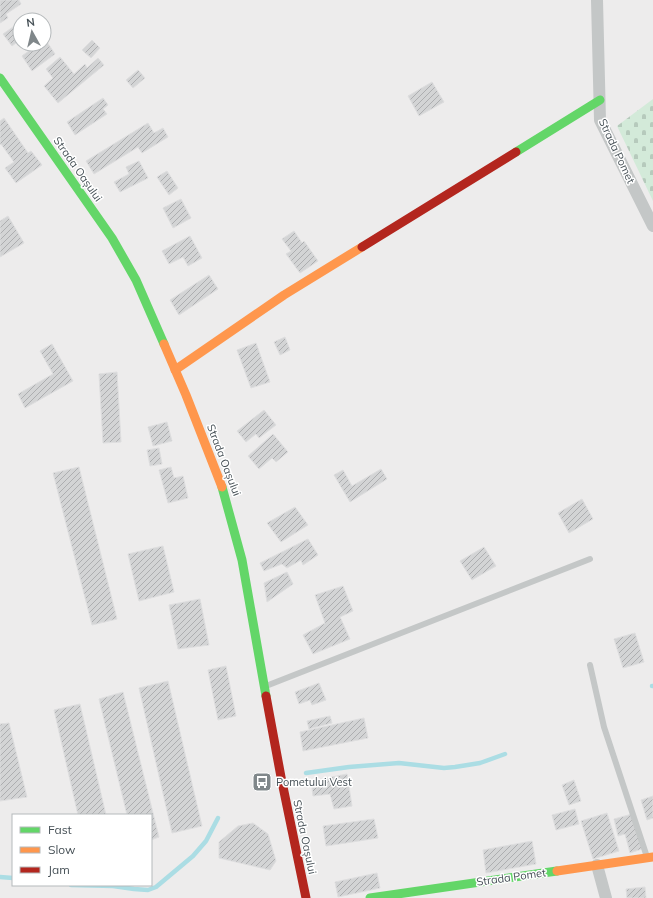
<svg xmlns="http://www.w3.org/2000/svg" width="653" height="898" font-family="Mulish,sans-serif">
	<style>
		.cemetery { fill: url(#cemetery-stones) }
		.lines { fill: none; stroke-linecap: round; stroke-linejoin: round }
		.stream { stroke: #abdde4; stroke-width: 4.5 }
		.building { fill: url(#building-hatch); stroke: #dededf }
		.lane { stroke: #c4c7c7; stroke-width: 6 }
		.street { stroke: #c4c7c7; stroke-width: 12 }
		.fast { stroke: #63d668; stroke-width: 9 }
		.slow { stroke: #ff974d; stroke-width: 9 }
		.jam { stroke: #b3261e; stroke-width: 9 }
		.labels { text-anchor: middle; stroke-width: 3; stroke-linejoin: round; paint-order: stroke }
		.street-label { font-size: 11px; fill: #465056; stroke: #fff }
		.poi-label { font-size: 11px; fill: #465056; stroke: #fff; text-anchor: start }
	</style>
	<defs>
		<pattern id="cemetery-stones" width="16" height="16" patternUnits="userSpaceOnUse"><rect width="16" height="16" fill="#d3ead9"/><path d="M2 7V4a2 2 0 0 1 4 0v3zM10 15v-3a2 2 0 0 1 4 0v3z" fill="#b6cabc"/></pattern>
		<pattern id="building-hatch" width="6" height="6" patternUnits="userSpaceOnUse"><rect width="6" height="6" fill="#d3d4d5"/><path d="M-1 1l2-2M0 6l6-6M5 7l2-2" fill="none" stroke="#adaeb0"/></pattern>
	</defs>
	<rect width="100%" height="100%" fill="#edecec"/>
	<path class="cemetery" d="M653,99V201L617,126Z"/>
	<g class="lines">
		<g class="stream">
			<path d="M652,686H653"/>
			<path d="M306,773L349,767L399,763L444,768L455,767L480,763L505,754"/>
			<path d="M0,877L13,878"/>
			<path d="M71,885L113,886L134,889L148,890L156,887L193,856L206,841L218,818"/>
		</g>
	</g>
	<g class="building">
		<path d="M0,0H19L21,4L6,14L8,18L0,23Z"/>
		<path d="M28,16L31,20H23Z"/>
		<path d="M20,22V40L12,46L3,34Z"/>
		<path d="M45,39L55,54L32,71L22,56L38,44H44Z"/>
		<path d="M92,40L100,48L91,58L82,50Z"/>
		<path d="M60,57L74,74L85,64L87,68L98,58L104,65L58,103L44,86L53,78L46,69Z"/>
		<path d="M138,70L145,78L133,88L126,80Z"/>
		<path d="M432,82L444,102L419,116L408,96Z"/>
		<path d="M103,98L108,105L103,109L107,114L75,135L67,122Z"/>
		<path d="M4,118L28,153L31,151L42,165L16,183L5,168L14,162L1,144L0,145V121Z"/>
		<path d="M148,123L154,133L163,128L168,137L142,153L138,147L94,174L86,161Z"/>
		<path d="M139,161L148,178L120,192L114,182L129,174L126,167Z"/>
		<path d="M167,171L178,188L169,195L157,177Z"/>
		<path d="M181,199L191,218L173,228L163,208Z"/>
		<path d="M8,216L24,243L0,257V221Z"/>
		<path d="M294,231L302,243L304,241L318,261L300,273L286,254L291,251L282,239Z"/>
		<path d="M190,236L202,258L188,266L183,257L169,264L162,251Z"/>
		<path d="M209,275L218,289L179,315L170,300Z"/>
		<path d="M285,337L290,350L280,355L274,342Z"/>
		<path d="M256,343L270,382L251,388L237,350Z"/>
		<path d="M52,344L73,381L25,408L18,394L53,374L40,351Z"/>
		<path d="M117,372L121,442L103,443L99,374Z"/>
		<path d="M264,410L276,425L259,438L256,434L246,442L237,431Z"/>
		<path d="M167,422L172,441L153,446L148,427Z"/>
		<path d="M273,434L288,452L276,462L272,458L259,469L248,456Z"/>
		<path d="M159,448L162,464L150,466L147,450Z"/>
		<path d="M79,467L117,619L92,625L53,473Z"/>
		<path d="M171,467L174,478L183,476L188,498L168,503L159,470Z"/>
		<path d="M381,469L387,479L350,502L334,475L343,470L352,486Z"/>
		<path d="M582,499L593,519L569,533L558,513Z"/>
		<path d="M295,507L308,525L281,542L267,523Z"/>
		<path d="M308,539L318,555L303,565L301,560L287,568L282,564L264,571L260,563Z"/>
		<path d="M163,546L174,592L139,601L128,554Z"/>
		<path d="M484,547L496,566L472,580L460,561Z"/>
		<path d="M287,572L293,584L267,602L264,583Z"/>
		<path d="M343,586L353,611L340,617L350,639L313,654L303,635L325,623L315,595Z"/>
		<path d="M200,599L209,645L178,649L169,605Z"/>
		<path d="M635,633L644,662L623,668L614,639Z"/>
		<path d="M226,666L236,716L218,720L208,670Z"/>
		<path d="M168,681L202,826L172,833L139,688Z"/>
		<path d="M319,683L326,700L312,705L310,700L299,704L295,692Z"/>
		<path d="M123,692L159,837L151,840V815H127L99,699Z"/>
		<path d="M80,704L106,815H78L54,710Z"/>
		<path d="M330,716L332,723L309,729L307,721Z"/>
		<path d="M364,718L368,738L303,751L300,732Z"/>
		<path d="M9,723L27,797L0,801V724Z"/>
		<path d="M347,774L352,806L334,809L330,794L313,796L311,781Z"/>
		<path d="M574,780L581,801L569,805L562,785Z"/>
		<path d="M653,796V818L647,820L641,800Z"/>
		<path d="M575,809L579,824L556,830L552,815Z"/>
		<path d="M607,813L619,851L593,859L581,821Z"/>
		<path d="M632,814L642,849L630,853L625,834L618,836L614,819Z"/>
		<path d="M374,819L378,838L326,846L323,826Z"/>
		<path d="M253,823L268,834L276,861L270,870L219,858V842L238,826Z"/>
		<path d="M532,841L536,864L486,873L483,850Z"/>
		<path d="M377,873L380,888L338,897L335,882Z"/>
		<path d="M645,887L646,898H627L626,889Z"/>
	</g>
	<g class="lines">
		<g class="lane">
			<path d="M590,665L604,727L647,857"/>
			<path d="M266,686L590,559"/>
		</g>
		<g class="street">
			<path d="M597,0L600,120L653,226"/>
			<path d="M597,865L606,898"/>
		</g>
		<g class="fast">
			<path d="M0,78L112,238L136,280L164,344"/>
			<path d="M516,152L600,100"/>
			<path d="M222,487L242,560L266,696"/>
			<path d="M370,898L557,871"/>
		</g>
		<g class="slow">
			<path d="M164,344L186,395L222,487"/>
			<path d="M175,370L284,295L362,247"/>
			<path d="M557,871L653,857"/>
		</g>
		<g class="jam">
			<path d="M362,247L516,152"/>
			<path d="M266,696L281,777L306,898"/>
		</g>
	</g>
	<defs>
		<symbol id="bus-square" viewBox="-11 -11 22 22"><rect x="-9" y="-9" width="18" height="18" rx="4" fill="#80878a" stroke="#fff"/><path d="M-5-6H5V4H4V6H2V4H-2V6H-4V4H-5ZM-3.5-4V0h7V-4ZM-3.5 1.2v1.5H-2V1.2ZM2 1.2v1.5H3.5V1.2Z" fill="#fff"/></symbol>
	</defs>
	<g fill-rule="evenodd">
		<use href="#bus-square" x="251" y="771" width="22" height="22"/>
	</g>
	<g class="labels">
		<g class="street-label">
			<text transform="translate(617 151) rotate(65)" y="4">Strada Pomet</text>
			<text transform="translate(78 169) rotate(55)" y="4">Strada Oașului</text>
			<text transform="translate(224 460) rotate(69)" y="4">Strada Oașului</text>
			<text transform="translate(305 837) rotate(78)" y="4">Strada Oașului</text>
			<text transform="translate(511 877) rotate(-8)" y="4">Strada Pomet</text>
		</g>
		<g class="poi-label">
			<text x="276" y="786">Pometului Vest</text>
		</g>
	</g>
	<rect x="12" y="814" width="140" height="72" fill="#ffffff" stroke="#b5b9bb"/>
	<rect x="20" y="827" width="20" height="6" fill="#63d668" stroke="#b5b9bb"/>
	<text x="48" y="834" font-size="12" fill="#465056">Fast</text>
	<rect x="20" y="847" width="20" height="6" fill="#ff974d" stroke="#b5b9bb"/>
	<text x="48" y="854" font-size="12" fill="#465056">Slow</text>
	<rect x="20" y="867" width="20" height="6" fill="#b3261e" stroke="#b5b9bb"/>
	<text x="48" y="874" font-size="12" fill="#465056">Jam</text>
	<g transform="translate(32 32) rotate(352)"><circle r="19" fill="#ffffff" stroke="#b5b9bb"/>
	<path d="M0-3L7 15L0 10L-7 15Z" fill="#80878a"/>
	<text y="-6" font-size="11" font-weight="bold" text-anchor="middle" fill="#465056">N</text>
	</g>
</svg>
